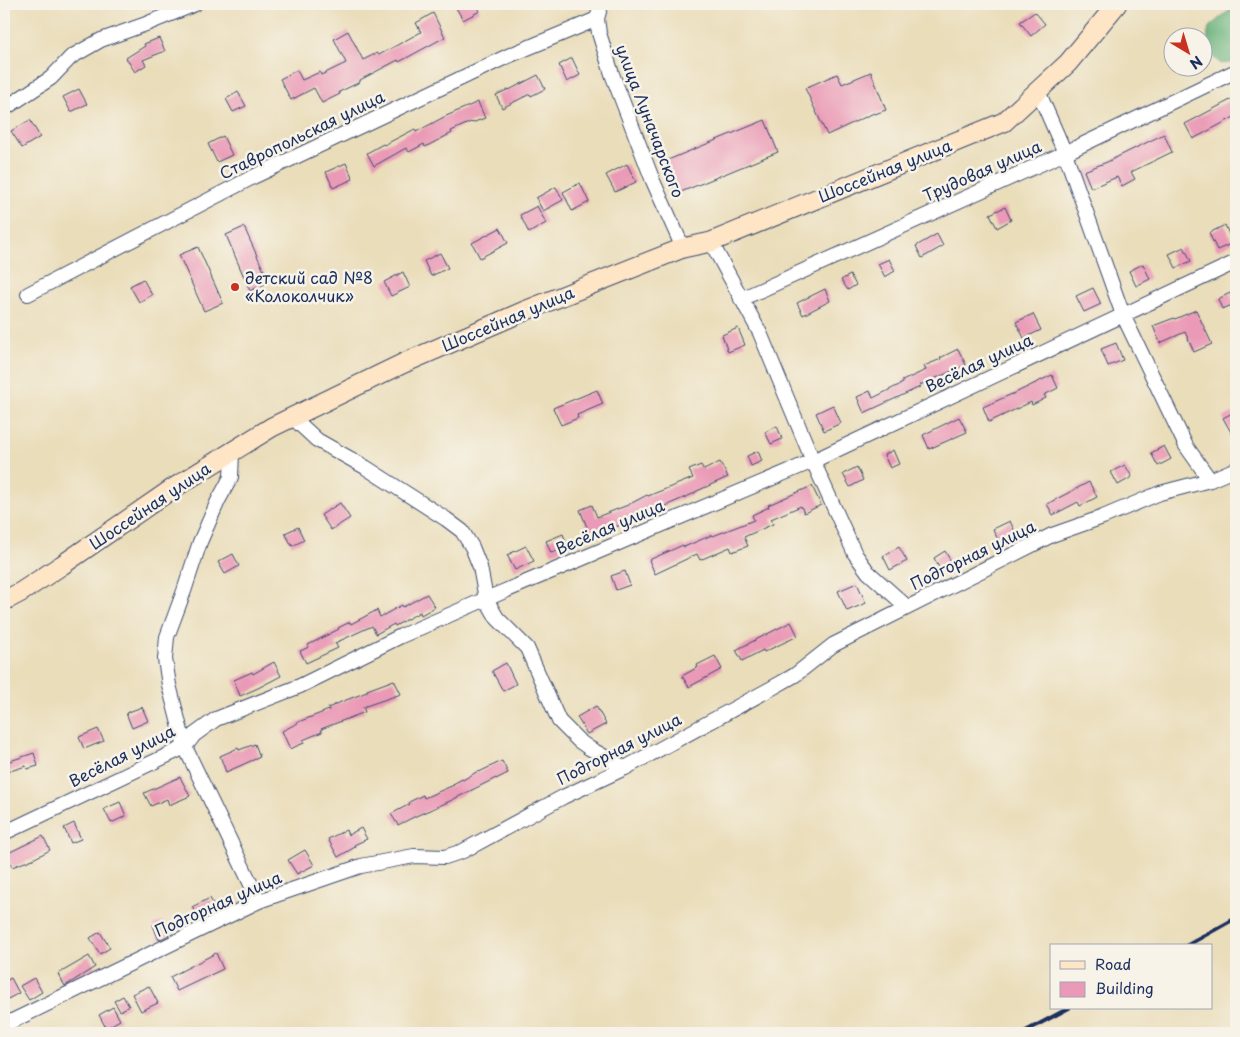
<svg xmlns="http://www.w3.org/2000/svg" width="1240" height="1037" font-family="'Playpen Sans',sans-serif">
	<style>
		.forest { fill: #66b078; stroke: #40706b }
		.building { fill: #ea9ab6 }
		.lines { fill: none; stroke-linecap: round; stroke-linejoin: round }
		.street-casing { stroke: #3a496c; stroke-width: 16 }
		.secondary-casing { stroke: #3a496c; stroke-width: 21 }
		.street { stroke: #fff; stroke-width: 14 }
		.secondary { stroke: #fee5c5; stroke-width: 19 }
		.rail { stroke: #1b2f5e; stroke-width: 4 }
		.poi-dot { fill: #c8321e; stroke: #f7f3e8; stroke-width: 2 }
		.labels { text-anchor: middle; stroke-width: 5; stroke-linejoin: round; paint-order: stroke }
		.street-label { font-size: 16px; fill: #1b2f5e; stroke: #f7f3e8 }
		.poi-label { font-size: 16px; fill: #1b2f5e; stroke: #f7f3e8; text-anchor: start }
	</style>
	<rect width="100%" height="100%" fill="#f7f3e8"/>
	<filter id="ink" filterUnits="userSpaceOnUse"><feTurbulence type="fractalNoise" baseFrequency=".02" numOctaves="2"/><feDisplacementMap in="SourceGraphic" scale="10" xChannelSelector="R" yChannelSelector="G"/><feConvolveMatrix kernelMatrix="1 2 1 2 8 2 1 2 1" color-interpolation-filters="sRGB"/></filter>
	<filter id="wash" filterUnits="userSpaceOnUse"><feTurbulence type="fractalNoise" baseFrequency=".0096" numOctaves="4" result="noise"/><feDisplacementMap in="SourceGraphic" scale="20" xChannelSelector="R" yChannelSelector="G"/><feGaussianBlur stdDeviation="1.12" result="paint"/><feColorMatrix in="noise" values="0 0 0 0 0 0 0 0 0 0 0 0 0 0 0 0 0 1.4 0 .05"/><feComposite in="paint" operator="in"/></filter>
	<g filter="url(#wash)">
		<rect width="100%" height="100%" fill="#eaddba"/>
		<path class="forest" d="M1236,5V62L1221,64C1218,61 1214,58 1211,55C1207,47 1206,34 1210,26Z"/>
		<g id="blocks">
			<g class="building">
				<path d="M454,4H476L480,11L463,20Z"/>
				<path d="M1035,12L1045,24L1031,36L1020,22Z"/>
				<path d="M433,13L445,37L399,62L398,60L360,80V82L339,92L340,94L322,103L314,88L291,100L280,79L297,70L302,80L320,72L321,75L346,63L334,39L348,31L363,60L377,53L379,55L421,32L416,23Z"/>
				<path d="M159,38L165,51L143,60L146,65L135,72L126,58L145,46L144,44Z"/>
				<path d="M572,58L580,75L567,82L559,65Z"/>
				<path d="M871,72L886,110L875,114L874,113L827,135L805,88L837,74L842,84Z"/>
				<path d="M538,75L545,89L531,96L530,94L502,108L496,95L509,89V90Z"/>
				<path d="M79,89L87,104L71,112L63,97Z"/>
				<path d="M238,92L246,106L233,112L226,99Z"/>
				<path d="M1236,97V116L1193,139L1185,124Z"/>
				<path d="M478,102L485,118L472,123L471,122L451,131L452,133L425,147L424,144L409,152L406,148L374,166L367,153L383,144L384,145L415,129L416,132L444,117Z"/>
				<path d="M30,120L40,137L22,148L11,131Z"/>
				<path d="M765,120L778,152L676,194L663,162Z"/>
				<path d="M1164,134L1172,152L1131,172L1135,179L1122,186L1117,177L1091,188L1084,171L1107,162Z"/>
				<path d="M223,136L232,155L217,162L208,144Z"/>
				<path d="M346,163L353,179L333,188L326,172Z"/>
				<path d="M627,164L636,182L615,192L606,175Z"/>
				<path d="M580,183L589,202L572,211L563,192Z"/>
				<path d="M556,187L563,200L543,211L536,198Z"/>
				<path d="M537,206L546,223L529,233L520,215Z"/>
				<path d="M1005,207L1011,220L997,228L990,214Z"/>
				<path d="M1225,225L1233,243L1217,250L1209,233Z"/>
				<path d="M244,227L269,282L250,291L226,235Z"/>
				<path d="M500,228L508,243L480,258L472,243Z"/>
				<path d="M937,234L943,246L922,258L916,246Z"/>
				<path d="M198,247L223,303L204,311L179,255Z"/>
				<path d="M1184,247L1191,261L1176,268L1169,254Z"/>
				<path d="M440,253L448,268L431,276L424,261Z"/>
				<path d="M889,259L895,271L885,277L878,264Z"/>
				<path d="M1143,264L1150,279L1136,286L1129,271Z"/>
				<path d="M403,272L410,287L391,296L384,282Z"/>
				<path d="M850,275L856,285L848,290L841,280Z"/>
				<path d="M143,279L152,295L139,302L130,286Z"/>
				<path d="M1093,288L1101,304L1084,312L1076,296Z"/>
				<path d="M825,289L830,301L803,315L797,303Z"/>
				<path d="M1230,293L1235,304L1222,309L1218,299Z"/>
				<path d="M1196,310L1212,344L1194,352L1185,332L1160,343L1153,326L1174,318L1175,319Z"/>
				<path d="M1033,314L1041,330L1024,338L1016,322Z"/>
				<path d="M738,328L745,345L728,352L722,335Z"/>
				<path d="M1116,343L1123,360L1108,366L1101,349Z"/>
				<path d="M958,349L966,365L920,385V387L864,413L857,397L870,391L873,398L903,383L902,381L926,370L924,366L941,359L940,358Z"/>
				<path d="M1052,375L1058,388L1044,395L1046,398L1032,405L1031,402L989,422L983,407L1012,394H1013Z"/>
				<path d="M597,390L603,404L577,415L578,418L561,425L553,408Z"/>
				<path d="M833,405L841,423L824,431L816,413Z"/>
				<path d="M1236,411V441L1223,418Z"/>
				<path d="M959,417L967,432L929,449L923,435Z"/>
				<path d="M777,426L782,439L771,444L765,432Z"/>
				<path d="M1164,446L1171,459L1158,466L1151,453Z"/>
				<path d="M893,450L899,464L890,468L884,455Z"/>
				<path d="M758,451L762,461L751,466L747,456Z"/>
				<path d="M720,462L728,477L695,492V493L649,513V514L635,521V519L591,537L580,510L592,505L597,517L628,505L647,495L648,496L693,478L689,470L701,465L704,470Z"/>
				<path d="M1125,465L1132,477L1118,485L1111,472Z"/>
				<path d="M857,467L863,480L850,487L843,474Z"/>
				<path d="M1089,482L1097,497L1080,506L1078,502L1053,515L1047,504Z"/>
				<path d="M812,486L821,505L804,513L801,506L771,519L773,524L744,537L748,546L732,552L730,547L700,560L697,554L655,574L649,560L683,545L684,547L712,535L713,536L754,520L752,515L769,507L768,505Z"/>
				<path d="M340,503L350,518L331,530L321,515Z"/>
				<path d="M1010,521L1016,534L999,542L993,529Z"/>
				<path d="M298,527L304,540L292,546L285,533Z"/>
				<path d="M563,534L568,547L551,553L546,541Z"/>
				<path d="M526,546L534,561L515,570L507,555Z"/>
				<path d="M899,547L907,561L890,570L883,556Z"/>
				<path d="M945,551L953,565L941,571L934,558Z"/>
				<path d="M233,554L239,566L225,574L218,562Z"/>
				<path d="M625,571L630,585L616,590L611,576Z"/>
				<path d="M857,583L866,603L847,611L838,591Z"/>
				<path d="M427,594L435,607L421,615L420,612L395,626L394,624L376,634L372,626L335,643L338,648L306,663L300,651L309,647L308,645L339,629L338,628L350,622L351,624L377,610L380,617L402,605L403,607Z"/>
				<path d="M791,622L798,636L764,652L763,650L742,661L736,650L775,630Z"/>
				<path d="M715,656L722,669L689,687L682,676L698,667L697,665Z"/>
				<path d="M274,662L281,676L258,688L240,696L234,680L252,672L253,674Z"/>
				<path d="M506,663L516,684L503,691L492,671Z"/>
				<path d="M394,680L401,694L363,707L365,712L321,729L322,732L303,740L304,743L290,749L282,731L298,723V722L329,710L328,708L341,702L367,692V690Z"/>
				<path d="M596,706L606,724L587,734L577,717Z"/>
				<path d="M142,707L148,721L132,728L126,713Z"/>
				<path d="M98,729L104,741L84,749L79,737Z"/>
				<path d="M255,744L260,757L226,772L220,756L238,748L239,750Z"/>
				<path d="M34,753L38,766L27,769L26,766L4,773V763Z"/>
				<path d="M502,761L508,773L496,779V778L448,802L416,816L398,825L391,814L410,804L409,802L423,795L424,798L454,785L453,784L462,779L463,780L478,771L479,772Z"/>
				<path d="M180,777L190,796L169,805L167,799L151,806L144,793Z"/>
				<path d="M120,802L126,816L111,823L104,809Z"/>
				<path d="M74,823L81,839L71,843L64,828Z"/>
				<path d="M361,828L367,839L354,845L355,847L338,857L328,839L346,830L348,835Z"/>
				<path d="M43,836L50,850L33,859L12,867L6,854Z"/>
				<path d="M305,850L314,865L297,874L288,860Z"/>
				<path d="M210,898L217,912L200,920L192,907Z"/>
				<path d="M163,921L169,935L159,940L153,925Z"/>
				<path d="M100,932L110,948L100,954L90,938Z"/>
				<path d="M216,953L223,969L177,991L170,977Z"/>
				<path d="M89,956L95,967L65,986L58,974Z"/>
				<path d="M11,978L19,993L4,1001V982Z"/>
				<path d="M34,978L42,992L29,1000L20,986Z"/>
				<path d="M149,986L158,1003L141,1011L132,994Z"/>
				<path d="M123,996L129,1006L120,1011L114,1001Z"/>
				<path d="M113,1007L120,1020L106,1028L99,1015Z"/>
			</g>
		</g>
	</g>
	<g filter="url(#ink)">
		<use href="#blocks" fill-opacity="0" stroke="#3a496c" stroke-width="1"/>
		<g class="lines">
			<defs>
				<g id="street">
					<path d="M601,4L597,19L599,33L612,74L653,181L683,248"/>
					<path d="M1038,91L1065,153L1123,315L1186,446L1210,480"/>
					<path d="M4,109L51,78L71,57L101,40L146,24L195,4"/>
					<path d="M711,242L760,333L813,461L855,554L868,572L907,607"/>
					<path d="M28,294L253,177L508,56L597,19"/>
					<path d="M741,299L1065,153L1236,71"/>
					<path d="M292,417L317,440L365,467L446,519L462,531L472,547L480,567L486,599L497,618L527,648L559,721L579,741L589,748L625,768"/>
					<path d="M232,452L231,477L218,501L200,542L184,591L167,637L165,659L169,685L185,747L259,901"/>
					<path d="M4,833L185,747L194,735L216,719L300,686L401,636L486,599L813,461L1236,262"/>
					<path d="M4,1025L259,901L361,866L414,856L445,857L463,851L563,797L625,768L772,688L795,675L833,645L1052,535L1103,517L1160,493L1210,480L1236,469"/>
				</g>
				<path id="secondary" d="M4,601L21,592L62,565L172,489L272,427L404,363L527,310L683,248L711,242L1004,122L1068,63L1117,4"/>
			</defs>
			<use href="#street" class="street-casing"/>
			<use href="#secondary" class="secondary-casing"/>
			<use href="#street" class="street"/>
			<use href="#secondary" class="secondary"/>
			<g class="rail">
				<path d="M1186,946L1236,918"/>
				<path d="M1022,1033L1069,1008"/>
			</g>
		</g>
	</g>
	<circle class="poi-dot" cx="235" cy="287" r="5"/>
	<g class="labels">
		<g class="street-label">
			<text transform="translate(650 121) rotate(69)" y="6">улица Луначарского</text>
			<text transform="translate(302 135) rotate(-26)" y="6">Ставропольская улица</text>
			<text transform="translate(885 171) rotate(-22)" y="6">Шоссейная улица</text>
			<text transform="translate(982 171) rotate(-24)" y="6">Трудовая улица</text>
			<text transform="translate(508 319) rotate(-23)" y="6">Шоссейная улица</text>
			<text transform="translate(979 363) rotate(-25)" y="6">Весёлая улица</text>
			<text transform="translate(150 506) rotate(-34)" y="6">Шоссейная улица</text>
			<text transform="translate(610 527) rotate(-23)" y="6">Весёлая улица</text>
			<text transform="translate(973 555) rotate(-26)" y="6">Подгорная улица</text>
			<text transform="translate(619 749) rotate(-27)" y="6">Подгорная улица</text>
			<text transform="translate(122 756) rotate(-27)" y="6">Весёлая улица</text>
			<text transform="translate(218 904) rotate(-24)" y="6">Подгорная улица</text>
		</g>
		<g class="poi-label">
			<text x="245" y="284">детский сад №8<tspan x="245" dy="18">«Колоколчик»</tspan></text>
		</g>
	</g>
	<rect width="1240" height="1037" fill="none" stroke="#f7f3e8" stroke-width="20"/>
	<rect x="1050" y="944" width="162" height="65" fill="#f7f3e8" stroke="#9fa5b1"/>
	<rect x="1060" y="961" width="25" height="8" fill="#fee5c5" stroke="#9fa5b1"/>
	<text x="1095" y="970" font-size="15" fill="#1b2f5e">Road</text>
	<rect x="1060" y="982" width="25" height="15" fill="#ea9ab6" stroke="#9fa5b1"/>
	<text x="1095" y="994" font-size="15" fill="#1b2f5e">Building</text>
	<g transform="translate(1188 52) rotate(142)"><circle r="24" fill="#f7f3e8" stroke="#9fa5b1"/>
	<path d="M0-4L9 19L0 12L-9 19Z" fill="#c8321e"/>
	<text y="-8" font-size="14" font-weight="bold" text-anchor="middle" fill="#1b2f5e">N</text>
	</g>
</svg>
